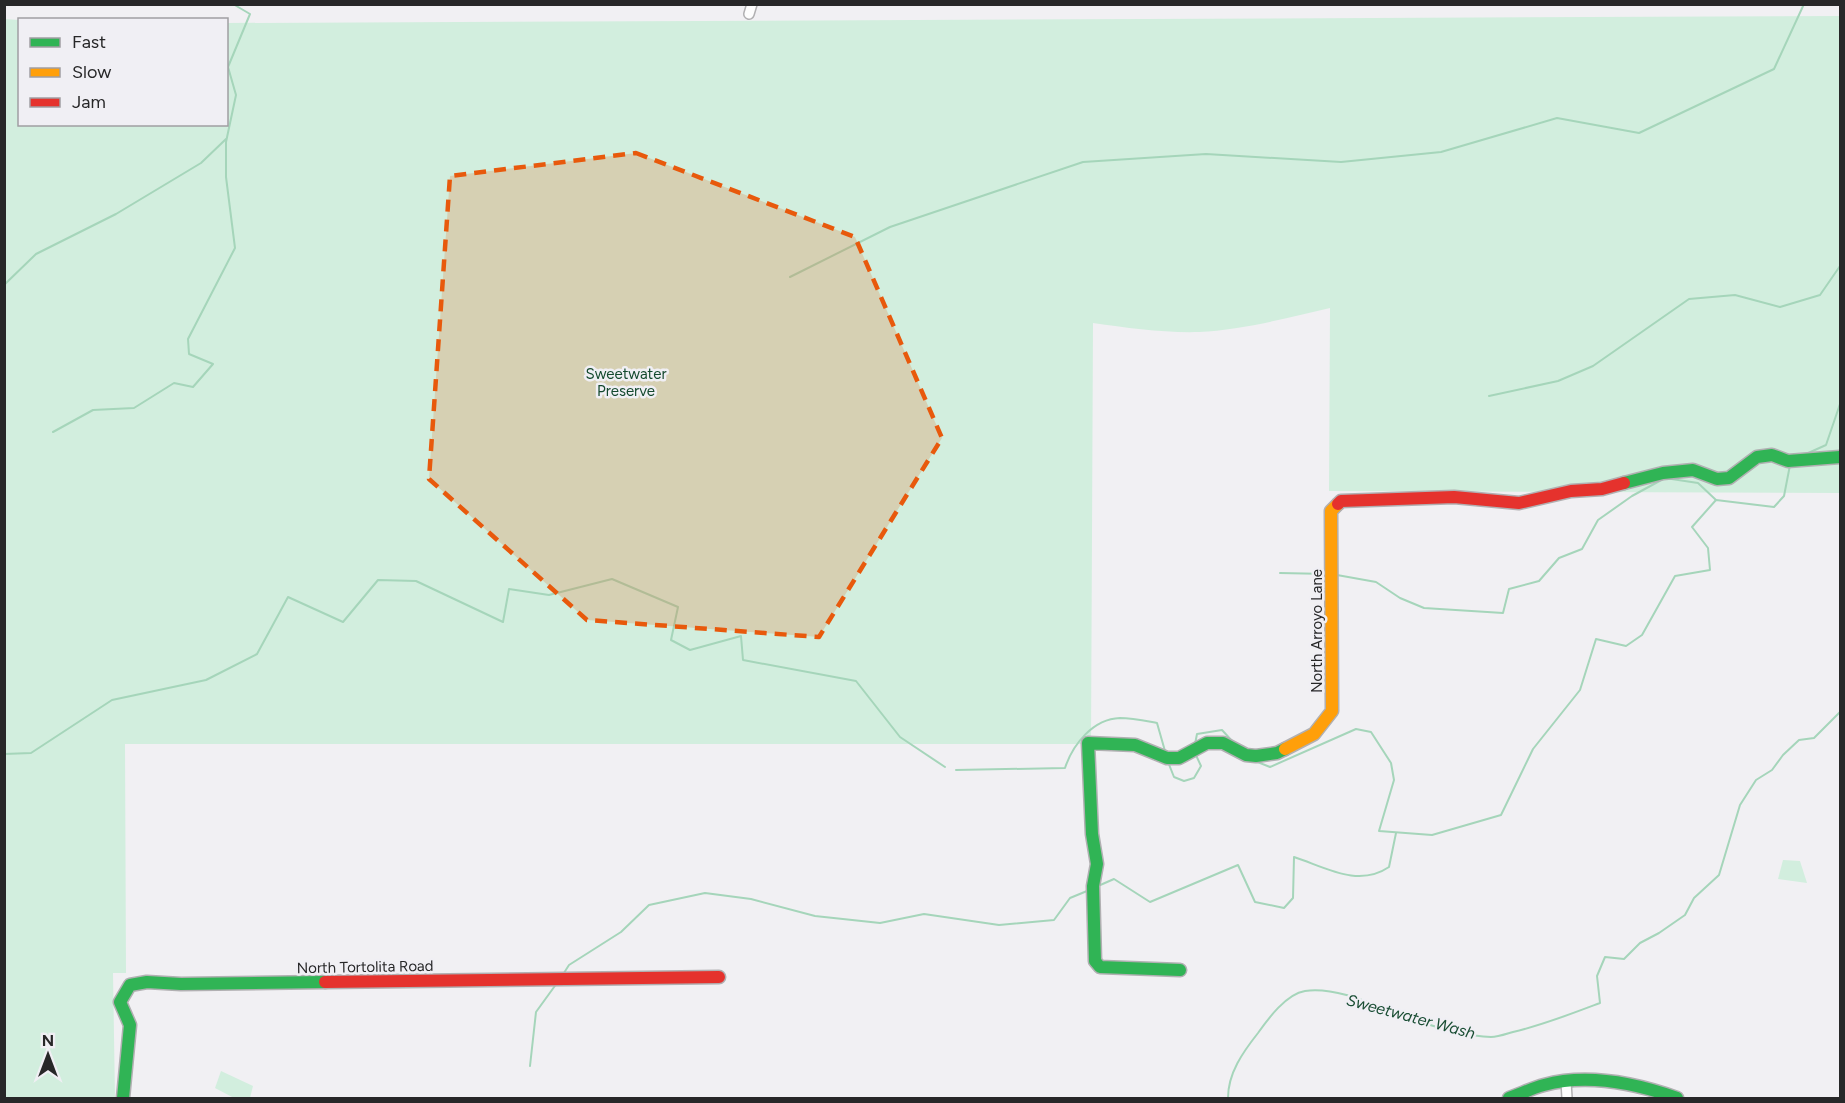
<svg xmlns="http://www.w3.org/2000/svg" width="1845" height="1103" font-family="Figtree,sans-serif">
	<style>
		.green { fill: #d2eede }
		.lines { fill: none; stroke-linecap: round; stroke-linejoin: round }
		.stream { stroke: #a5d5ba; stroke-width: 2 }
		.street-casing { stroke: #b1b0b2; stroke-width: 12 }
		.fast-casing { stroke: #b1b0b2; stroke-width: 15 }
		.slow-casing { stroke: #b1b0b2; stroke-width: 15 }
		.jam-casing { stroke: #b1b0b2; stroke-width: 15 }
		.street { stroke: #fdfdfd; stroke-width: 9 }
		.fast { stroke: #30b455; stroke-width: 12 }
		.slow { stroke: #ff9f0a; stroke-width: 12 }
		.jam { stroke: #e5322d; stroke-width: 12 }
		.marked { fill: #e8590c; fill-opacity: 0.2; stroke: #e8590c; stroke-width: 4.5; stroke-dasharray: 12 8; stroke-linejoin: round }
		.labels { text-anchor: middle; stroke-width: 5; stroke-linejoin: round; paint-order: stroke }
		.park-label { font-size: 15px; fill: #14492e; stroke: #f0eff4 }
		.street-label { font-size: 15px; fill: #272728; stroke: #f0eff4 }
		.water-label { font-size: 16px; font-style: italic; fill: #194d33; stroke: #f0eff4 }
	</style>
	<rect width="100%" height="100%" fill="#f1f0f3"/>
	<g class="green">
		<path d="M1840,16V493L1329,491L1330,308C1287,318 1242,330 1199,332C1164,333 1128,328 1093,323L1091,744H125L126,973H113L115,1098H5L4,19L19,20L20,124H226L227,23Z"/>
		<path d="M1783,860L1800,861L1807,883L1778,879Z"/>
		<path d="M221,1071L253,1086L250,1098H234L215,1088Z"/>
	</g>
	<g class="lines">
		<g class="stream">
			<path d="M790,277L890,227L1083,162L1206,154L1341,162L1441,152L1557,118L1639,133L1774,69L1804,4"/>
			<path d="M4,285L36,254L116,214L201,163L226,139"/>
			<path d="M1489,396L1558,381L1593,366L1689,299L1735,295L1780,307L1820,295L1840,266"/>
			<path d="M53,432L93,410L134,408L174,383L193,387L213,364L189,354L188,339L235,248L226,177V142L236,95L228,67L250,14L233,4"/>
			<path d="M1806,454L1826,445L1840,404"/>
			<path d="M1280,573L1328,574"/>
			<path d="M1337,575L1376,582L1400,598L1424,608L1503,613L1509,589L1539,581L1559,558L1582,549L1598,520L1632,496L1665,478L1698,483L1716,500"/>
			<path d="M1195,744L1197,734L1222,730L1233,742"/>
			<path d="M4,754L31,753L112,700L206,680L257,654L288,597L343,622L378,580L416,581L503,622L509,589L549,595L612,579L678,607L671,640L690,650L741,636L743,660L856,681L900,737L945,767"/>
			<path d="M1255,761L1270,767L1356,729L1371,732L1391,763L1394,780L1379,831L1432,835L1501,815L1533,749L1580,690L1596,639L1626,646L1642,635L1675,576L1710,570L1708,548L1692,527L1716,500L1774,507L1784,496L1790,465"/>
			<path d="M1168,762L1174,777L1184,781L1194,778L1201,766L1195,753"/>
			<path d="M956,770L1065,768C1073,744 1093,719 1120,718C1132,718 1146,721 1157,723L1165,751"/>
			<path d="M1098,886L1114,879L1150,902L1238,865L1255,902L1284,908L1293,898L1294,857C1325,867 1358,888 1389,867L1396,833"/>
			<path d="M562,976L569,965L621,932L649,905L705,893L751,899L815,916L880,923L924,914L999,925L1054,920L1070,898L1087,891"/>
			<path d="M530,1066L536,1012L557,983"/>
			<path d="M1228,1098C1228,1073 1243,1052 1258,1033C1268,1019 1286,994 1305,991C1340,986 1382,1009 1415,1020C1438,1028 1465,1036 1491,1037C1498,1037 1506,1034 1513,1032C1543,1025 1571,1014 1600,1003L1597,976L1605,957L1624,959L1640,943L1659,933L1685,915L1694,898L1719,875L1740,805L1756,780L1772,770L1783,755L1799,740L1814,738L1840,712"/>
		</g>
		<defs>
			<g id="street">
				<path d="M749,14L752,4"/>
				<path d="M1566,1081L1567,1098"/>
			</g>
			<g id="fast">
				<path d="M1624,483L1663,473L1693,470L1717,479L1729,478L1757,457L1772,455L1788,461L1840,457"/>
				<path d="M1180,970L1100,967L1095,961L1093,886L1097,864L1092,834L1088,743L1135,745L1167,758H1179L1207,743H1223L1246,755L1256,756L1277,753L1285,749"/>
				<path d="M123,1098L130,1025L120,1002L130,985L147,982L181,984L325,982"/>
				<path d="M1509,1098C1521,1094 1532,1088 1544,1085C1588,1073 1635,1083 1677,1098"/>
			</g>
			<path id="slow" d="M1285,749L1314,734L1332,711L1331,511L1338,504"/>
			<g id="jam">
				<path d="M1338,504L1341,501L1454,497L1519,503L1571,491L1602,489L1624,483"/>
				<path d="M325,982L719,977"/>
			</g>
		</defs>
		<use href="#street" class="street-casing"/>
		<use href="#fast" class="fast-casing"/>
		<use href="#slow" class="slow-casing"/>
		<use href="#jam" class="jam-casing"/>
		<use href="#street" class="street"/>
		<use href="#fast" class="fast"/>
		<use href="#slow" class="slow"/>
		<use href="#jam" class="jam"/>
	</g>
	<path class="marked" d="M636,153L855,237L942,438L819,637L587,620L429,479L450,176Z"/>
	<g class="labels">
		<g class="park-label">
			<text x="626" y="379">Sweetwater<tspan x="626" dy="17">Preserve</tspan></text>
		</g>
		<g class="street-label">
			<text transform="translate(1317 631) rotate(-90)" y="5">North Arroyo Lane</text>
			<text transform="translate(365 967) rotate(-1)" y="5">North Tortolita Road</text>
		</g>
		<g class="water-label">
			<text transform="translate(1411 1016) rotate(15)" y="6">Sweetwater Wash</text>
		</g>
	</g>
	<rect width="1845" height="1103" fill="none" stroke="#272728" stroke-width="12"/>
	<rect x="18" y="18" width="210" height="108" fill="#f0eff4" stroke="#a09fa2" stroke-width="1.5"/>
	<rect x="30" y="38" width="30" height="9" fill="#30b455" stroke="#a09fa2" stroke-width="1.5"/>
	<text x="72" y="48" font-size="18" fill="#272728">Fast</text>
	<rect x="30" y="68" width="30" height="9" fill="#ff9f0a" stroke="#a09fa2" stroke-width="1.5"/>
	<text x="72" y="78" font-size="18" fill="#272728">Slow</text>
	<rect x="30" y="98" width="30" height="9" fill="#e5322d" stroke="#a09fa2" stroke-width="1.5"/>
	<text x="72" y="108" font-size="18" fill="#272728">Jam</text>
	<g transform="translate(48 1055)" stroke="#f0eff4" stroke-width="4.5" paint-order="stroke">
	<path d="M0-4.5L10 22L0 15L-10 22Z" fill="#272728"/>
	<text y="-9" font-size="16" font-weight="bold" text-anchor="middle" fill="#272728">N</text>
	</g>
</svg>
